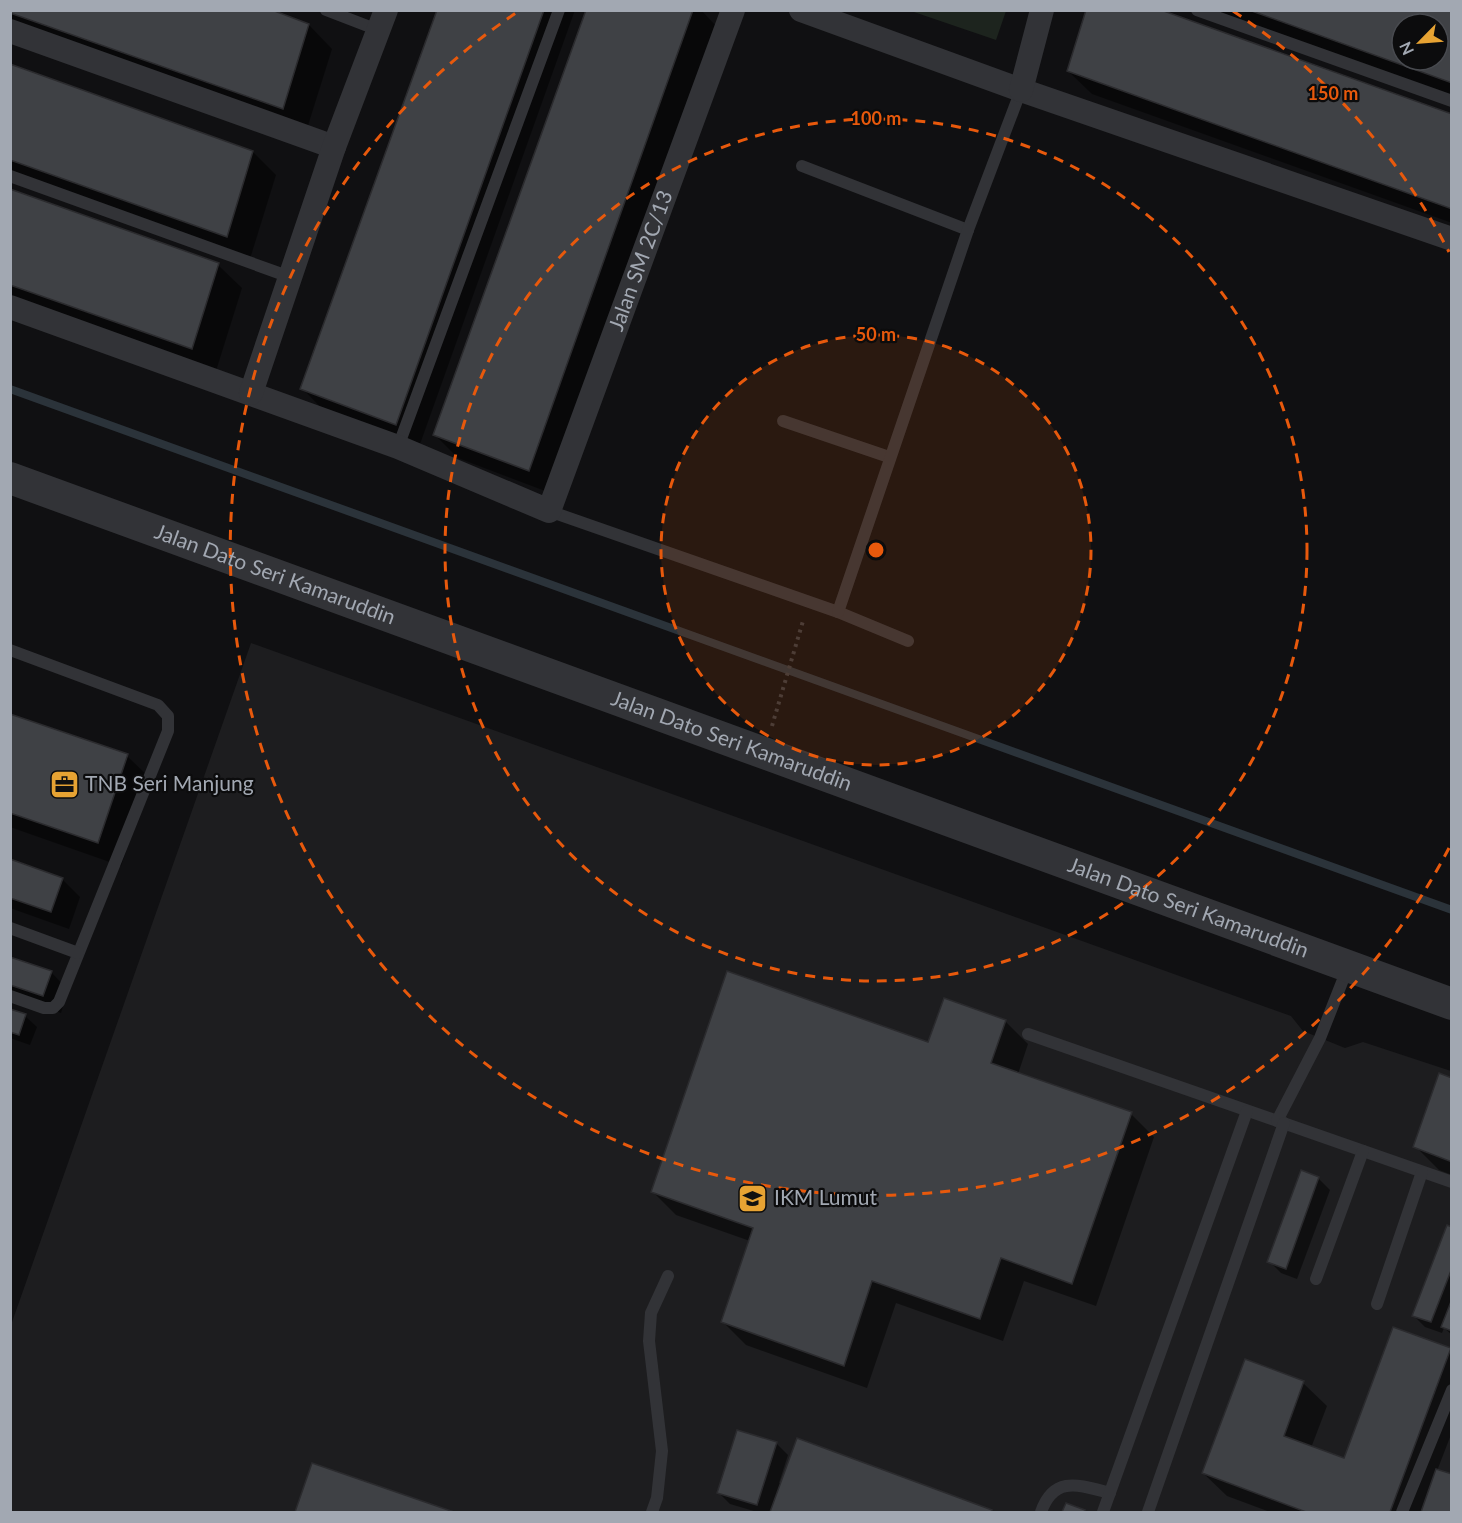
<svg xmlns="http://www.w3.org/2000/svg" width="1462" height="1523" font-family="Lato,sans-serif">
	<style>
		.built { fill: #1d1d1f }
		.green { fill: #1d241e }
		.shadow { fill: #0007; fill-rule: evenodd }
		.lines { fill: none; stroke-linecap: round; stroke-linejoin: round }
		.stream { stroke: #2b333a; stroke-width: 8 }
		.building { fill: #3f4145; stroke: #2b2b2e; stroke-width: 1.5; fill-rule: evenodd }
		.path { stroke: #383a3d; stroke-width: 4; stroke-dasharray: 3 4.5; stroke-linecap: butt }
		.service { stroke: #323337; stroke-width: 12 }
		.minor { stroke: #323337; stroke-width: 24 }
		.tertiary { stroke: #323337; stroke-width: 32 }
		.ring { fill: none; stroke: #e8590c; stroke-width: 3; stroke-dasharray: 10 8 }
		.labels { text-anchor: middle; stroke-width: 4.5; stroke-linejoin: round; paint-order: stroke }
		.street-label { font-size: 21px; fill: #a2a8b2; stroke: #0c0c0d }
		.poi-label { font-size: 21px; fill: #a2a8b2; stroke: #0c0c0d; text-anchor: start }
		.centre { fill: #e8590c; stroke: #0c0c0d; stroke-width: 3 }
		.ring-label { font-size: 18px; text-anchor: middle; font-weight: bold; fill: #e8590c; stroke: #0c0c0d; stroke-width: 4.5; stroke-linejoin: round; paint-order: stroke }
	</style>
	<rect width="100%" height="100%" fill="#101012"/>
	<path class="built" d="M251,643L1291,1016L1303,1031L1345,1048L1363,1042L1451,1071V1512H11V1325Z"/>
	<path class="green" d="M911,11L1006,10V11L996,40Z"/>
	<g class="shadow">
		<path d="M10,10L309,25L332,49L306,132L10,27Z"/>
		<path d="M438,10H575L419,447L325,412L302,388Z"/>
		<path d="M588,10H701L718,28L553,494L458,458L435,435Z"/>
		<path d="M1210,10H1452V97ZM1402,24H1438V60H1402Z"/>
		<path d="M10,66L253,152L276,175L250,259L10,174Z"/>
		<path d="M1068,71L1452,116V223L1092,94Z"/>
		<path d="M10,191L218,265L242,288L216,371L10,299Z"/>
		<path d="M10,715L127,756L151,779L121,866L10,827Z"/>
		<path d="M10,861L62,879L80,897L69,929L10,908Z"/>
		<path d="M10,958L51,972L68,990L61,1013L10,995Z"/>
		<path d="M10,1010L25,1016L37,1027L30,1045L10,1038Z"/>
		<path d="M1005,1021L1028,1044L1018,1074L1131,1114L1154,1137L1096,1306L1024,1281L1003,1341L896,1303L867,1388L746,1345L723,1322L750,1241L676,1215L652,1191L929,1044Z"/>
		<path d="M1452,1079V1175L1439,1170L1415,1146Z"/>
		<path d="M1318,1178L1330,1190L1297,1279L1281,1273L1269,1261Z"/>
		<path d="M1452,1229V1335L1444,1328L1442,1333L1425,1327L1414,1316Z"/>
		<path d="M1450,1350L1452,1351V1432L1437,1471L1452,1476V1512H1270L1227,1496L1203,1473L1303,1383L1327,1406L1311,1448L1345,1460Z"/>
		<path d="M776,1443L788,1455L779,1483H782L992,1512H757L730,1504L719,1493Z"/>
		<path d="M313,1465L450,1512H296Z"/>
	</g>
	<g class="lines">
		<path class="stream" d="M10,389L1452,910"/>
	</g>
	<g class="building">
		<path d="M10,10H272L309,24L283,109L10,13Z"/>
		<path d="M437,10H544L396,425L300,389Z"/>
		<path d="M586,10H693L529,471L433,435Z"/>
		<path d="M1086,10H1161L1452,114V209L1067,71Z"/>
		<path d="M1249,10H1452V83ZM1402,24H1438V60H1402Z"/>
		<path d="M10,64L253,151L227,237L10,160Z"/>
		<path d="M10,189L219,263L192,349L10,285Z"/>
		<path d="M10,714L128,754L98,843L10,813Z"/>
		<path d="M10,859L63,878L51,912L10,898Z"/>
		<path d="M10,957L52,971L43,996L10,985Z"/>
		<path d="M727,971L928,1042L944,998L1006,1020L991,1063L1132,1112L1072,1284L1001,1258L980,1319L872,1281L844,1366L721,1322L753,1228L651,1192Z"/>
		<path d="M10,1009L26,1014L19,1035L10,1032Z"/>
		<path d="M1439,1073L1452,1078V1162L1413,1147Z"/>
		<path d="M1301,1170L1319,1177L1286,1269L1267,1262Z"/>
		<path d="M1447,1225L1452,1227V1268L1431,1322L1412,1316Z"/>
		<path d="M1452,1299V1331L1441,1327Z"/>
		<path d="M1393,1327L1451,1348L1390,1512H1306L1202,1473L1245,1359L1304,1381L1284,1436L1344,1458Z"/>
		<path d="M737,1430L777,1442L757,1505L717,1493Z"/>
		<path d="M797,1438L992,1510L991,1512H770Z"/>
		<path d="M312,1463L454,1512H295Z"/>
		<path d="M1436,1469L1452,1474V1512H1421Z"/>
		<path d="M1066,1503L1085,1510L1084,1512H1062Z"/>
	</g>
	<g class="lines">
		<path class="path" d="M772,726L803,621"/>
		<g class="service">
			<path d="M326,10L378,30"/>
			<path d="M1197,10L1452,101"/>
			<path d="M802,166L968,230"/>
			<path d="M10,176L290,277"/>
			<path d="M783,421L889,457"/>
			<path d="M398,447L559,10"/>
			<path d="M549,511L838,612L908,641"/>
			<path d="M838,612L968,230L1021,90"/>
			<path d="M10,650L158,705L168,716V731L59,1002L53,1008H44L10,996"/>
			<path d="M10,928L78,953"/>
			<path d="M1028,1034L1452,1182"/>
			<path d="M1277,1121L1320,1038L1348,967"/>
			<path d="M1316,1279L1363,1151"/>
			<path d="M1377,1304L1422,1172"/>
			<path d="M652,1512L657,1498L662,1451L649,1341L651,1313L668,1276"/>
			<path d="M1041,1512C1054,1475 1079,1485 1110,1493"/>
			<path d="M1103,1512L1247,1111"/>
			<path d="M1148,1512L1284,1123"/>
			<path d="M1402,1512L1452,1390"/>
		</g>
		<g class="minor">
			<path d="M801,10L1021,90L1452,239"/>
			<path d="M10,31L334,147"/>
			<path d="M1021,90L1042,10"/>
			<path id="s1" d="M10,307L398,447L549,511L733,10"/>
			<path d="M251,393L334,147L386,10"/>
		</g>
		<path class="tertiary" id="s2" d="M10,478L1452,1004"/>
	</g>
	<circle cx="876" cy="550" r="215" fill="#e8590c" fill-opacity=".12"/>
	<g class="ring">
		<circle cx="876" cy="550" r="215"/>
		<circle cx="876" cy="550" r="431"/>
		<path d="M1449 848A646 646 0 1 1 519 11M1233 11A646 646 0 0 1 1449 252"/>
	</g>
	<defs>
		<symbol id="office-square" viewBox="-11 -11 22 22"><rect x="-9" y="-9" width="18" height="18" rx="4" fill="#e7a333" stroke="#0c0c0d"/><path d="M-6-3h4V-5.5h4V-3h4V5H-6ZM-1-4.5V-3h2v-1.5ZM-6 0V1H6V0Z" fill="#111"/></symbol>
		<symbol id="university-square" viewBox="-11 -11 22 22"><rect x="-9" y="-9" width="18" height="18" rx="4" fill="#e7a333" stroke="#0c0c0d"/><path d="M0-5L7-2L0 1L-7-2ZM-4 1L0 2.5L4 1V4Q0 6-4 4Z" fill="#111"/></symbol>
	</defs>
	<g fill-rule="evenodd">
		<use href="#office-square" x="48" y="768" width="33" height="33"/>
		<use href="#university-square" x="736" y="1182" width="33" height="33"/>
	</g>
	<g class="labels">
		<g class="street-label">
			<text dy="7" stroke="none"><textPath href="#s1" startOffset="843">Jalan SM 2C/13</textPath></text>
			<text dy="7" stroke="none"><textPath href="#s2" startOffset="282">Jalan Dato Seri Kamaruddin</textPath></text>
			<text dy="7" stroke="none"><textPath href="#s2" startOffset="768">Jalan Dato Seri Kamaruddin</textPath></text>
			<text dy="7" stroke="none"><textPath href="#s2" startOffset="1254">Jalan Dato Seri Kamaruddin</textPath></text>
		</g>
		<g class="poi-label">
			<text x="85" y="791">TNB Seri Manjung</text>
			<text x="774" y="1205">IKM Lumut</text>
		</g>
	</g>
	<circle cx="876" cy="550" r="9" class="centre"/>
	<g class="ring-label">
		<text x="1333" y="100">150 m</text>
		<text x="876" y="125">100 m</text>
		<text x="876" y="341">50 m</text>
	</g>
	<rect width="1462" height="1523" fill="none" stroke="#a2a8b2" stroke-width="24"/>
	<g transform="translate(1420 42) rotate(245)"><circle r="28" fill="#0c0c0d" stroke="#484a4f" stroke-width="1.5"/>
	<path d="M0-4.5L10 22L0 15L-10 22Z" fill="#e7a333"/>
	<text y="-9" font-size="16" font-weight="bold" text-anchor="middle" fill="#a2a8b2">N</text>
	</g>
</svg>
